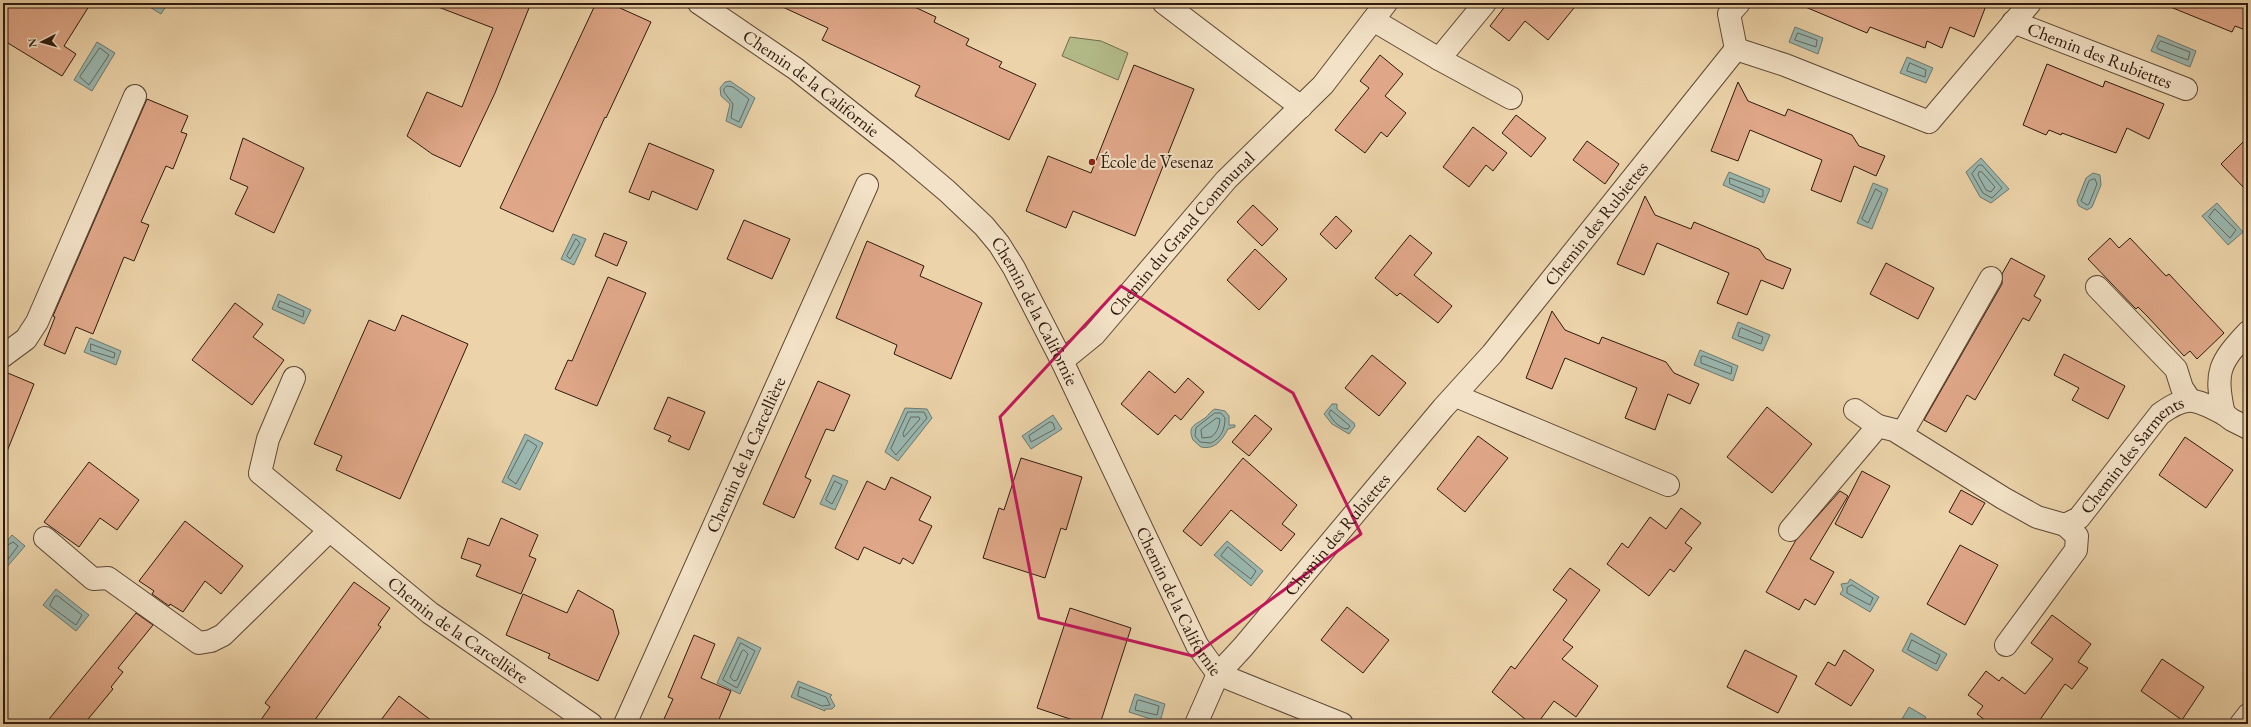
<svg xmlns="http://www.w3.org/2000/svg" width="2251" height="727" font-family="'EB Garamond',serif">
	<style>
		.green { fill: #b4bd8b; stroke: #726c4d }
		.water { fill: #9ab7af; stroke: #6f786f }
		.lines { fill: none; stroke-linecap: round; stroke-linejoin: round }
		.shore { stroke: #64685f; stroke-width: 1 }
		.building { fill: #dfa788; stroke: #2f1a0f }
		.minor-casing { stroke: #5e4836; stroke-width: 24 }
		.minor { stroke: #f3e2c7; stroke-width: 22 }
		.marked { fill: none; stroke: #c2185b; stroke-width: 3; stroke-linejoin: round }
		.poi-dot { fill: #8f2418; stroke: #f3e2c7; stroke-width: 1.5 }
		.labels { text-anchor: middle; stroke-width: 4; stroke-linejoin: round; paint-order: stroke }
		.street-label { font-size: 18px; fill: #2f1a0f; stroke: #f3e2c7 }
		.poi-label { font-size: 18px; fill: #2f1a0f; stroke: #f3e2c7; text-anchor: start }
	</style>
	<rect width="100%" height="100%" fill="#ecd3a9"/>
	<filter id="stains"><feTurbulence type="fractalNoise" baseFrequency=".005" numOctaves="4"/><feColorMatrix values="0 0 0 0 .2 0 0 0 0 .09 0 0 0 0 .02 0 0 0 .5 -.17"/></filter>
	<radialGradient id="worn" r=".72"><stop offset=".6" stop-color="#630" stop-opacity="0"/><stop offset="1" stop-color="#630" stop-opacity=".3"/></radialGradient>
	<path class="green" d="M1070,37L1101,41L1128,53L1118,80L1062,56Z"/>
	<g class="water">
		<path d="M150,3H168L161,14L148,6Z"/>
		<path d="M1795,27L1823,38L1818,54L1789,42Z"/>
		<path d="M2158,35L2196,51L2190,67L2151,51Z"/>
		<path d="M97,42L115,53L92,91L74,80Z"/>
		<path d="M1907,57L1933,68L1926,83L1900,73Z"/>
		<path d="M730,81L755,98L741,128L726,121L730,104L721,96L720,88L725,82Z"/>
		<path d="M1981,158L2009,189L1991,203L1980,197L1966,172Z"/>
		<path d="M1729,172L1770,189L1764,203L1723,185Z"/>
		<path d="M2093,173L2100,175L2101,185L2092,207L2087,210L2079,206L2077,201L2086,178Z"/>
		<path d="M1873,183L1888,189L1872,229L1857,223Z"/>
		<path d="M2217,203L2243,232L2228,245L2202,216Z"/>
		<path d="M573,234L586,239L574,265L561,259Z"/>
		<path d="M278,294L311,310L304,324L272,309Z"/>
		<path d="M1738,322L1770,335L1763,351L1732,338Z"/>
		<path d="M90,338L121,351L116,365L84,352Z"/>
		<path d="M1700,350L1738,366L1733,381L1694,365Z"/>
		<path d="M1332,404H1337V409L1354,423L1355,426L1349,434L1332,424L1324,414Z"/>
		<path d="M905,408L927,409L932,418L898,461L885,452Z"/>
		<path d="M1215,409L1225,411L1229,416V425H1235V427L1228,429C1222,440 1215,450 1201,447L1193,440C1187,426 1195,425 1205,418C1209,415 1210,411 1215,409Z"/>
		<path d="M1053,415L1062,429L1031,449L1022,436Z"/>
		<path d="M525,434L543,443L520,490L502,482Z"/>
		<path d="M833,475L848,481L835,510L820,504Z"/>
		<path d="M12,535L25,546L6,568L3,565V546Z"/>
		<path d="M1227,541L1263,571L1251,586L1214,555Z"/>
		<path d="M1850,579L1879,597L1870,612L1840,594L1843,590L1841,584L1848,583Z"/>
		<path d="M56,589L89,615L76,631L43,605Z"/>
		<path d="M1911,633L1947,654L1937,671L1902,651Z"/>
		<path d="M738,637L761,648L740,694L717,683Z"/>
		<path d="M798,681L832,695L830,697L835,706L832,709H825V711L791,697Z"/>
		<path d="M1135,694L1165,704L1160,722L1129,712Z"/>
		<path d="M1909,707L1926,717L1922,724H1899Z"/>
	</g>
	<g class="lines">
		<g class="shore">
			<path d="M1798,33L1817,40L1816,47L1795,40Z"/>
			<path d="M2161,41L2190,52L2188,60L2158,49L2157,47Z"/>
			<path d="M100,48L109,55L89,85L80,77Z"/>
			<path d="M1910,63L1926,70L1925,77L1907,71Z"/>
			<path d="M727,86L733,87L749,99L739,122L731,118L733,104L724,92V89Z"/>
			<path d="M1979,165H1982L2002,188L1992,198L1983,193L1972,174Z"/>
			<path d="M1982,172L1995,187L1991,192L1986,190L1978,175L1979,172Z"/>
			<path d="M1730,178L1763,190V196L1761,197L1730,184Z"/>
			<path d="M2095,179L2097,184L2089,204L2087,205L2081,201L2089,181Z"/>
			<path d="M1876,189L1882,193L1868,223L1862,219Z"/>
			<path d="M2215,209L2236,230L2230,238L2209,217Z"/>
			<path d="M576,239L580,243L570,259L567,256Z"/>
			<path d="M280,301L304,311L303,317L278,307Z"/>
			<path d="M1742,328L1763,337L1761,344L1738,336L1740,329Z"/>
			<path d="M91,344L115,353L114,358L91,351Z"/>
			<path d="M1704,356L1732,367L1731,374L1701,363V357Z"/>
			<path d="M1331,410L1350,426L1348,429C1340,429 1333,421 1329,414Z"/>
			<path d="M908,412H924L927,418L896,455L891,449Z"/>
			<path d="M1215,413H1221L1225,418C1225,428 1222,438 1211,443L1200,442L1195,436L1196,428Z"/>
			<path d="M911,417H919L920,419L904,437L903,434Z"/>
			<path d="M1217,418L1220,419C1219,427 1217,433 1211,437L1202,438L1201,430Z"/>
			<path d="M1050,422L1053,423L1055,429L1031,442L1029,436Z"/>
			<path d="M528,440L537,446L516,484L508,478Z"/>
			<path d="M835,481L842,485L832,504L826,500Z"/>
			<path d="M1228,547L1256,571L1251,579L1221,556Z"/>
			<path d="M3,548L13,542L18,546L6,562H3"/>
			<path d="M1852,585L1873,598L1870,605L1847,593V588Z"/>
			<path d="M55,596H58L82,615L76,625L50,606Z"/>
			<path d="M1912,640L1940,655L1936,664L1908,650Z"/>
			<path d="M741,643L755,651L737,688L723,680Z"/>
			<path d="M744,650L748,654L737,680L734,681L730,677L742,651Z"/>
			<path d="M800,687L826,697L830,705L822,706L798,696Z"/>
			<path d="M1139,700L1159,706L1157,715L1135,710L1137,701Z"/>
		</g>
	</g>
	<g class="building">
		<path d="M3,3H91L64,46L76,54L62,76L3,40Z"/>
		<path d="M433,3H531L495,93L460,167L432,154L407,136L427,92L462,107L493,28L433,5Z"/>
		<path d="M596,3H609L651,22L606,118L605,117L553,232L500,208Z"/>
		<path d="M774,3H906L936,17L934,22L969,39L966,45L1002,62L999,67L1036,84L1009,140L915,96L920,86L822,40L828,28Z"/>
		<path d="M1504,3H1578L1548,40L1525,21L1509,41L1490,26L1506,5Z"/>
		<path d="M1796,3H1987L1974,37L1950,27L1942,48L1927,41L1925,48L1870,27L1867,33Z"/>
		<path d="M2181,3H2248V31L2235,26L2232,32L2163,4Z"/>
		<path d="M1380,55L1403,74L1385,96L1406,113L1387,137L1381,132L1365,153L1335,130L1369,88L1360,81Z"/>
		<path d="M2047,64L2103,87L2105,81L2164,104L2149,139L2127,128L2116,153L2062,133L2061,135L2049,130L2046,135L2023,125Z"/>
		<path d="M1134,65L1194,89L1135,236L1073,211L1066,228L1026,211L1048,156L1091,173Z"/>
		<path d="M1738,82L1748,101L1785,116L1788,109L1852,135L1859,146L1885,156L1876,176L1854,166L1841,202L1811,190L1822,160L1750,130L1738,161L1711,151Z"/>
		<path d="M147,99L188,116L181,132L187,134L173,169L166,166L141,222L149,225L134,261L124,257L93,334L76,327L65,354L44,345L55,317L53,316Z"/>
		<path d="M1516,115L1546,138L1531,157L1502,133Z"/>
		<path d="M1473,127L1507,153L1493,171L1486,165L1469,187L1443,167Z"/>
		<path d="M2248,137V192L2221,164Z"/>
		<path d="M243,138L304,168L274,233L235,214L248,187L230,179Z"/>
		<path d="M1587,141L1619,164L1605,184L1573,160Z"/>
		<path d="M649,143L714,170L697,210L652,191L649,200L629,192Z"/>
		<path d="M1645,196L1655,215L1691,229L1694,222L1759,249L1766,259L1791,269L1783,289L1761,280L1747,315L1717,303L1729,273L1657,243L1644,275L1617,264Z"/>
		<path d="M1253,205L1278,229L1262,246L1237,222Z"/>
		<path d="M1336,216L1352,231L1336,249L1320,234Z"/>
		<path d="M744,220L790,239L772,279L727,259Z"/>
		<path d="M604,233L627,242L617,266L595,256Z"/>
		<path d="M1410,235L1432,253L1414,275L1452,306L1438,323L1400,293L1397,296L1375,278Z"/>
		<path d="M2110,238L2119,248L2130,238L2166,276L2169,274L2224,333L2197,359L2190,351L2184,356L2148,317L2138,307L2136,309L2088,259Z"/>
		<path d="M867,241L924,266L920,276L982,303L951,379L894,354L897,345L836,318Z"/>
		<path d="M1255,249L1287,279L1259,310L1227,280Z"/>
		<path d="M2011,258L2045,276L2034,296L2041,300L2029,321L2023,318L1975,400L1967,395L1946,432L1924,420L2002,284V274Z"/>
		<path d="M1886,263L1934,288L1918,319L1870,294Z"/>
		<path d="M608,277L646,293L597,406L555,389L568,360L572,361Z"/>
		<path d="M235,303L263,324L253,337L284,360L252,405L192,360Z"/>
		<path d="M1552,311L1565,330L1599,344L1602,337L1666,362L1674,373L1699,384L1690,404L1668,394L1655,430L1625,418L1637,388L1565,358L1552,389L1526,378Z"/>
		<path d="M402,315L468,344L400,499L336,470L342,456L314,444L369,320L395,331Z"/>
		<path d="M2064,354L2125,386L2108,419L2072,400L2079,388L2054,375Z"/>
		<path d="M1372,355L1406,383L1379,416L1345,388Z"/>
		<path d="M3,371L34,384L4,459H3Z"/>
		<path d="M1149,371L1175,393L1188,378L1204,392L1181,420L1175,415L1158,435L1121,404Z"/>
		<path d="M818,381L850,395L834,431L826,429L805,477L811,480L794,518L763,504Z"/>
		<path d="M668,397L705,412L689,450L668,441L671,436L654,429Z"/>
		<path d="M1767,407L1812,444L1772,493L1727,457Z"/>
		<path d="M1255,415L1272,429L1249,456L1232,442Z"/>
		<path d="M1478,436L1508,458L1465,512L1437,489Z"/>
		<path d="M2185,437L2233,470L2206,508L2159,475Z"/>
		<path d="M1021,458L1082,477L1066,530L1061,528L1045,578L983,558L999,508L1004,510Z"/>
		<path d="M1243,458L1297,505L1282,524L1295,534L1281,551L1231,510L1201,546L1183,531Z"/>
		<path d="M89,462L139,500L117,530L100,518L79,547L44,522Z"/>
		<path d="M1862,471L1890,486L1862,538L1835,524Z"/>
		<path d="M891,477L931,497L919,520L932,526L913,564L903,558L900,564L864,547L858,560L835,548L867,481L885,490Z"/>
		<path d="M1961,490L1985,503L1972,525L1949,512Z"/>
		<path d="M1840,491L1848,496L1810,559L1834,572L1815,605L1805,599L1799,610L1766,592L1796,540Z"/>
		<path d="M1681,508L1701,523L1685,543L1692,548L1674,572L1670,569L1649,596L1607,564L1622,543L1628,548L1650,517L1666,529Z"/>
		<path d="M501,518L538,535L529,556L536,559L521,594L476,576L481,565L461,558L468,538L489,546Z"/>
		<path d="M185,521L243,566L221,594L205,581L183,612L170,604L169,606L152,594L154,591L139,581Z"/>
		<path d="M1960,545L1998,565L1965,625L1927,604Z"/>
		<path d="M1570,568L1600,590L1563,640L1573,647L1562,659L1598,686L1576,717L1554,701L1537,724H1531L1492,692L1511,666L1515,669L1567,600L1553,590Z"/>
		<path d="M354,582L390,608L378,625L381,627L312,724H258L270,707L265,703Z"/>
		<path d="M578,590L613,610L619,633L598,681L548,658L550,654L506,635L523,594L567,613Z"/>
		<path d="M1347,607L1389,640L1363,673L1321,640Z"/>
		<path d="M1070,608L1131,628L1100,724H1085L1037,708Z"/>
		<path d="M136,613L153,625L118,668L123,672L111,687L113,689L84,724H45Z"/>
		<path d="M2052,615L2091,644L2078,662L2088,668L2072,689L2065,684L2037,724H1990L1977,714L1983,706L1968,695L1986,671L1999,681L2002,677L2025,694L2053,659L2031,643Z"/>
		<path d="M694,635L715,644L701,678L731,691L717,724H676L664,719L673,699L668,697Z"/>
		<path d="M1745,650L1797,676L1778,713L1727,687Z"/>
		<path d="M1844,650L1874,670L1851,706L1815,684L1828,662L1835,666Z"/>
		<path d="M2162,659L2204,687L2182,720L2141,691Z"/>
		<path d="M399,696L436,724H378Z"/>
	</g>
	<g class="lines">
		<defs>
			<g id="minor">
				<path id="s1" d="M699,3L796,69L902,153L947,191L984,226L999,244L1014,268L1062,361L1197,645L1218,674"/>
				<path d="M1164,3L1301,107"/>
				<path d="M1373,20L1386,3"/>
				<path id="s2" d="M2013,22L2186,89"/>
				<path d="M1736,49L1785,65L1929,122L2030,3"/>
				<path d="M1439,59L1511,98"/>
				<path d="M2097,287L2176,369L2182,388L2190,400"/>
				<path d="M3,356L26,339L37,322L135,96"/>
				<path id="s3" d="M1062,361L1094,335L1226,180L1323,85L1373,20L1439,59L1485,3"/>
				<path id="s4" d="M294,378L268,439L260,473L430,613L591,724"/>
				<path d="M1456,396L1668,485"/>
				<path d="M1855,410L1878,426"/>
				<path d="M2224,414L2232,420L2248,428"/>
				<path d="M1902,434L1991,278"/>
				<path id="s5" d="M1790,530L1878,426L1894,430L2003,498L2037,517L2065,525L2079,518L2160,414C2188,394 2195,399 2224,414C2214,372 2219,363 2248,332"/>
				<path d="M45,538L93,579L108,578L199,643L211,641L223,635L329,531"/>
				<path d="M2006,645L2076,550L2077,536L2065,525"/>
				<path d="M1218,674L1342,724"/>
				<path id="s6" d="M625,724L867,185"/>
				<path id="s7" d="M1196,724L1218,674L1243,647L1443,408L1492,354L1736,49L1729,14L1739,3"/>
				<path d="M2241,724L2248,715"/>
			</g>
		</defs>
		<use href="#minor" class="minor-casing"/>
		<use href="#minor" class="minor"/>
	</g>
	<path class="marked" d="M1121,286L1293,393L1361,534L1193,656L1039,618L1000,417Z"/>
	<circle class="poi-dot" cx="1092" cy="162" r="4"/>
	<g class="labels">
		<g class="street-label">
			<text dy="6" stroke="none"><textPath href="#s2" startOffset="93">Chemin des Rubiettes</textPath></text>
			<text dy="6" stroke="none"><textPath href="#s1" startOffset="138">Chemin de la Californie</textPath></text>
			<text dy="6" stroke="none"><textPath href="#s7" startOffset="643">Chemin des Rubiettes</textPath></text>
			<text dy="6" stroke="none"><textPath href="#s3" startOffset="175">Chemin du Grand Communal</textPath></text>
			<text dy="6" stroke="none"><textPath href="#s1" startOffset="462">Chemin de la Californie</textPath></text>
			<text dy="6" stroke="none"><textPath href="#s6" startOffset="295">Chemin de la Carcellière</textPath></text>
			<text dy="6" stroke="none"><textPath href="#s5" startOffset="448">Chemin des Sarments</textPath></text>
			<text dy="6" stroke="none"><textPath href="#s7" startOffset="238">Chemin des Rubiettes</textPath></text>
			<text dy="6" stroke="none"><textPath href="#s1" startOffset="786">Chemin de la Californie</textPath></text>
			<text dy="6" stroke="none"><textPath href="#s4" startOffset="354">Chemin de la Carcellière</textPath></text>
		</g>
		<g class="poi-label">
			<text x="1100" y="168">École de Vesenaz</text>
		</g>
	</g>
	<rect width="2251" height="727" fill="none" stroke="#ecd3a9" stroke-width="16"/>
	<rect x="4" y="4" width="2243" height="719" fill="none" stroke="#2f1a0f" stroke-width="2"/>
	<rect x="8" y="8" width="2235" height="711" fill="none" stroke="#2f1a0f"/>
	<g transform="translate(42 42) rotate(264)" stroke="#f3e2c7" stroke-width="3" paint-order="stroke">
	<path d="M0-3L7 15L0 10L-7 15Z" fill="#2f1a0f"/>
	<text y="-6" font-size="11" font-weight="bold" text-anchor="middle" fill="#2f1a0f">N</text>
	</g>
	<rect width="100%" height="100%" filter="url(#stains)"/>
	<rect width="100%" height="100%" fill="url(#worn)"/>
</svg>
